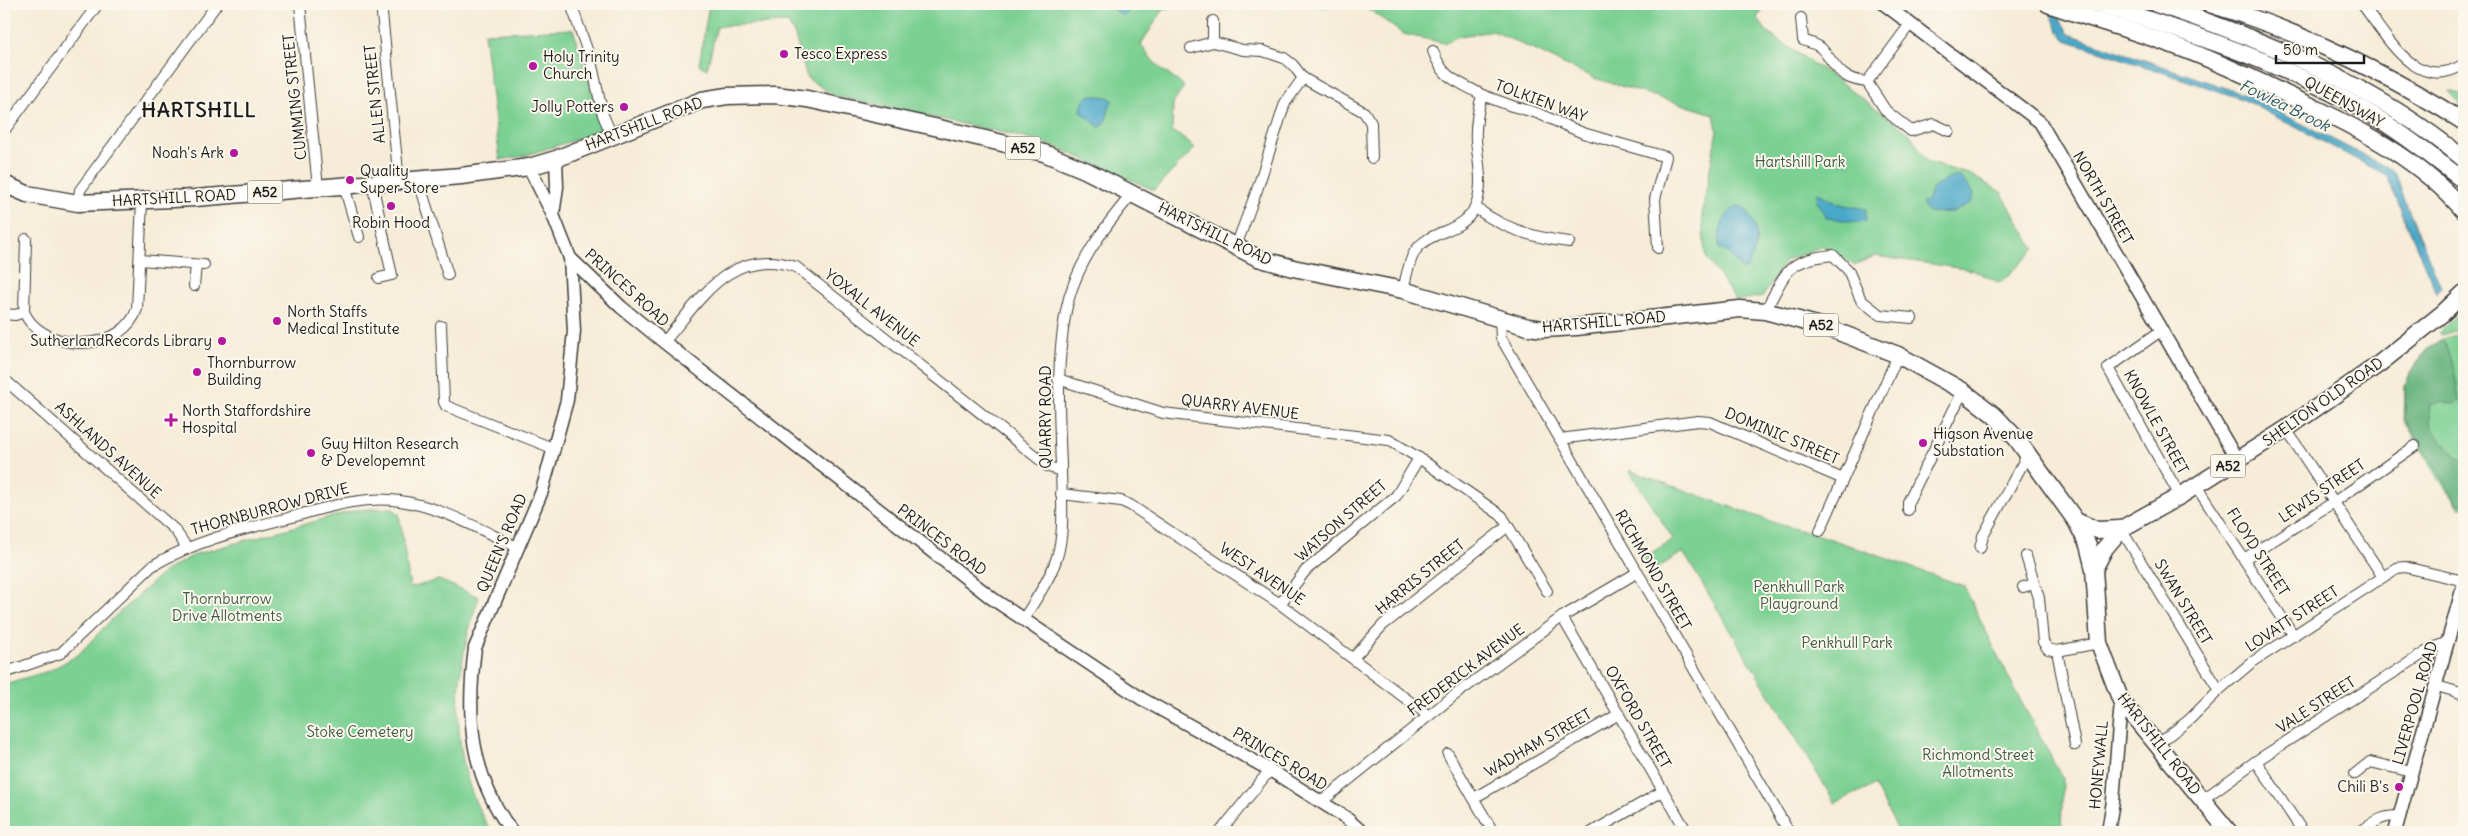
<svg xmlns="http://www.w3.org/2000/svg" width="2468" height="836" font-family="Delius,sans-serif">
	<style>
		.green { fill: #7cd093; stroke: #4c7658 }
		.forest { fill: #65b27d; stroke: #40674c }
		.water { fill: #49a7c8; stroke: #326272 }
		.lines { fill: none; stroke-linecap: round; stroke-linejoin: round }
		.minor-casing { stroke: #3d3b38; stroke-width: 12 }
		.tertiary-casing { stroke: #3d3b38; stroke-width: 15 }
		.primary-casing { stroke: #3d3b38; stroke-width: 19 }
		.trunk-casing { stroke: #3d3b38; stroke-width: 19 }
		.minor { stroke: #fff; stroke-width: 10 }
		.tertiary { stroke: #fff; stroke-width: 12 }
		.primary { stroke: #fff; stroke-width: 16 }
		.trunk { stroke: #fff; stroke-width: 16 }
		.poi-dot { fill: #b5179e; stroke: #fbf7ec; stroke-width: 2 }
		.labels { text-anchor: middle; stroke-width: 4; stroke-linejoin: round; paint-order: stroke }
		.shield { fill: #fbf7ec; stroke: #5f5e5a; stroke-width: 1 }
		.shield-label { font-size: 14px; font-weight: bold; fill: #1c1c1c }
		.poi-label { font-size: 15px; fill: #1c1c1c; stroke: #fbf7ec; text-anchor: start }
		.street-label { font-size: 15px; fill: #1c1c1c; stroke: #fbf7ec }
		.park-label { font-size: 15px; fill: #3e5b46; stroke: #fbf7ec }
		.water-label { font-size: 16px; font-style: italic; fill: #305b69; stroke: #fbf7ec }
		.district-label { font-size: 20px; font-weight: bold; letter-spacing: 1px; fill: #1c1c1c; stroke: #fbf7ec }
	</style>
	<rect width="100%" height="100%" fill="#fbf7ec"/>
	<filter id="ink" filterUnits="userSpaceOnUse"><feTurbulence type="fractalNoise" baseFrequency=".02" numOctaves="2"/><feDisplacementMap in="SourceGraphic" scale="10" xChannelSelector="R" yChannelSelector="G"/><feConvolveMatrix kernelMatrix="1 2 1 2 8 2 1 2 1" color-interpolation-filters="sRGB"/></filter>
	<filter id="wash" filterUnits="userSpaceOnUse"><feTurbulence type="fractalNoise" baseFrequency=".0096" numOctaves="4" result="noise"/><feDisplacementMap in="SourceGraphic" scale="20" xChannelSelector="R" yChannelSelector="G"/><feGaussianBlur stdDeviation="1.12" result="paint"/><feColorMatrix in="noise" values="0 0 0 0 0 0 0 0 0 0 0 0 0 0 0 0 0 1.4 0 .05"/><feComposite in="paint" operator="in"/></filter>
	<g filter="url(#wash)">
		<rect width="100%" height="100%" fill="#f6ecd7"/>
		<g class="green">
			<path d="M709,4H1176L1162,11L1141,44C1151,63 1167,74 1184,86L1173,104L1172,130L1195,148L1154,190L1054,146L1013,135L835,96L807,78L795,36L788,23L717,26L707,69L699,65Z"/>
			<path d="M1268,4H1340L1329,7Z"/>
			<path d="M1362,4H1766L1757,18L1769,34L1839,81L1910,134L1927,162L1971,175L2001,192L2035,249L2000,283L1973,270L1875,256L1854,265L1823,246L1785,261L1763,296L1736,301L1705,255L1702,214L1717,130L1714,114L1594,78L1493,31L1459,36L1444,43L1403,34Z"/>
			<path d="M573,29L604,131L523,156L500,160L484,33Z"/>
			<path d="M2448,91L2464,95V108Z"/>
			<path d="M2464,310V328L2441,335L2438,333Z"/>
			<path d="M2464,332V508H2460L2442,484L2404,420L2405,385L2416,363L2430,347L2440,340Z"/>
			<path d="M1629,470L1778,524L1828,538L1964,586L2008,677L2063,779L2061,832H1899L1874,785L1835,803L1683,552L1651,572L1643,558L1673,539Z"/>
			<path d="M392,508L399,514L410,588L439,580L479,597C453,671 446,764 492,832H4V684L49,671L78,655L112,619L165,571L196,554L356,510Z"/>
		</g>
		<path class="forest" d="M2440,340C2452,344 2457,387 2459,400L2455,404L2440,402L2429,405L2431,427L2455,456L2464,460V505L2458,504L2405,419V385L2410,373L2423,355Z"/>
		<g class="water">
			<path d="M1113,4L1131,8L1124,16L1113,9Z"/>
			<path d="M2051,14L2059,17L2069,34L2246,95L2392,170L2397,177L2402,193L2441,287L2437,294L2386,175L2242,99L2066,40L2058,31Z"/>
			<path d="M1090,95L1108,97L1113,100C1106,109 1110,119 1100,128L1081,111L1083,102Z"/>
			<path d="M1959,176L1974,193L1972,202L1953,212L1928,213L1922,203L1928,200C1930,185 1946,178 1959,176Z"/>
			<path d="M1818,193L1840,204L1866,209V221L1858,222L1826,218L1817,201Z"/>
			<path d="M1738,206L1745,208C1762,232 1758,245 1747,269L1741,270L1730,254L1719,248C1719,231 1721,215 1738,206Z"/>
		</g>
	</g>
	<g filter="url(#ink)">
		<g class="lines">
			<defs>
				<g id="minor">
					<path d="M300,4L318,188"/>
					<path d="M381,4L399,181"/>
					<path d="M571,4L591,61L603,115L612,136"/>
					<path d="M2362,4C2386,35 2416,95 2464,64"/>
					<path d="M1801,18L1803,40C1808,42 1817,44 1821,48C1838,66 1837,79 1867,82"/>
					<path d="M1213,42V21"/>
					<path d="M1191,48L1213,42L1243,50L1263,51L1284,58L1293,65L1303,78L1364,112L1371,123L1372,158"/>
					<path d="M1433,51C1444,81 1457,80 1482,95"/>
					<path d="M1867,82L1886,111L1911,131L1934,124L1949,131"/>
					<path d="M1867,82L1910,24"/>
					<path d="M4,131L98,4"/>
					<path d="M418,179L448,275"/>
					<path d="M372,183L392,275L379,278"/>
					<path d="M344,186L359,237"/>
					<path d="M78,203L80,190L217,4"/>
					<path d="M1475,207C1502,229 1535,238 1569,242"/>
					<path d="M1236,246L1257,190L1285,103L1303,78"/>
					<path d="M140,260L204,265"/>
					<path d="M194,286L196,265"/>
					<path d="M1403,290C1406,279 1408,264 1414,253C1428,229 1461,234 1474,209C1485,187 1478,163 1476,140C1475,125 1478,110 1482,95L1512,106L1537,113L1583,133L1666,157L1655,199L1658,248"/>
					<path d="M1765,311C1787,272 1785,260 1833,255L1848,270L1861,300L1880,315L1912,318"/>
					<path d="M24,312C26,316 29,321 32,324C60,353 124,349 137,309L142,201"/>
					<path d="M24,312L26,239"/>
					<path d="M4,314L15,315L24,312"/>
					<path d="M1500,320L1501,338L1789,832"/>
					<path d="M441,326L444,402L446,406L555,449"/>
					<path d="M2162,330L2108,368L2180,496"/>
					<path d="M664,342C701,299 731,245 796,267L1049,467L1061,471"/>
					<path d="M4,379L175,530L187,548"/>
					<path d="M1058,379L1163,413L1389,440L1419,458L1502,516L1547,591"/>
					<path d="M2286,429L2383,577"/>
					<path d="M1560,439L1698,421L1710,422L1843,479"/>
					<path d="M2196,486L2294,636"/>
					<path d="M1061,494L1121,501L1130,505L1280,604L1429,716"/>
					<path d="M1908,510V502L1963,391"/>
					<path d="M2121,529L2219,690"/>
					<path d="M1820,531L1898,355"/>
					<path d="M1980,548L1983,536L2028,454"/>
					<path d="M2026,556L2039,598L2043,642L2048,649L2057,651L2075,745"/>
					<path d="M2244,559L2334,502L2415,446"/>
					<path d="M2023,587L2034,584"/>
					<path d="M1280,604L1306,570L1396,496L1419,458"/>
					<path d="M1562,617L1687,832"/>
					<path d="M1023,620C1035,600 1049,581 1056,560C1066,532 1061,495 1061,466C1059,414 1056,362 1066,311C1074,267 1104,227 1132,194"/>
					<path d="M2454,622L2464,624"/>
					<path d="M2057,651L2099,643"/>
					<path d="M1354,657L1383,625L1508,526"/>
					<path d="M4,673L61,653L152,566C194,541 241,530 288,518C325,508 362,495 400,501C442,507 479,529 517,547"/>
					<path d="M2437,686L2464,694"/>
					<path d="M2156,745L2189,720L2219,690L2251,663L2397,568L2405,567L2464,581"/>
					<path d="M1448,754L1493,832"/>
					<path d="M2256,761L2303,832"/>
					<path d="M2355,774L2370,762L2412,772"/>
					<path d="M1474,798L1619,714"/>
					<path d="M2202,800L2256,761L2429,650L2449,641"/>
					<path d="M1321,802L1451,698L1562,617L1638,572"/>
					<path d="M1220,832L1270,770"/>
					<path d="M1592,832L1663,791"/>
					<path d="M2360,832C2372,824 2384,813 2400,817"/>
				</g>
				<g id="tertiary">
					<path d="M1884,4L2040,122L2237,460"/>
					<path d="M529,167L553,215L570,258L621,307L664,342L993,599L1142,699L1270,770L1345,817L1362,832"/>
					<path d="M553,215L557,187L556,159"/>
					<path d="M512,832C470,774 466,718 475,648L542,491L567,400L574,331L570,258"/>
					<path d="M2108,832L2113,801L2121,701"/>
					<path d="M2395,832L2464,583"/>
				</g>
				<g id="primary">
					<path d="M4,184L27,194L78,203L195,198L461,176L529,167L556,159L702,100L727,96L775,95L807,99L939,128L1044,153L1085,170L1258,258L1293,268L1403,290L1528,327L1544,329L1576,327L1740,309L1765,311L1828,328L1898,355L1963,391L1994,415L2016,438L2076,521L2088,545L2094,569L2099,643L2121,701L2229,832"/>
					<path d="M2076,521L2097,530L2121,529"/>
					<path d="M2094,569L2105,548L2121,529L2180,496L2286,429L2379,364L2443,313L2464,293"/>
				</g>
				<g id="trunk">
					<path d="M2048,4C2091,19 2135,31 2178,47C2223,63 2266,85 2309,105C2366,132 2422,162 2464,211"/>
					<path d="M2099,4C2188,32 2277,61 2359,107C2396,128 2430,155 2464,181"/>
					<path d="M2156,4C2265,40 2374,85 2464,159"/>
					<path d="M2210,4C2299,31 2385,72 2464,122"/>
				</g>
			</defs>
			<use href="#minor" class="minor-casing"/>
			<use href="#tertiary" class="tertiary-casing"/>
			<use href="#primary" class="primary-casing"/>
			<use href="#trunk" class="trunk-casing"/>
			<use href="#minor" class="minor"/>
			<use href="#tertiary" class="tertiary"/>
			<use href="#primary" class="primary"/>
			<use href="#trunk" class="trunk"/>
		</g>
	</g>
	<g class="poi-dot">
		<circle cx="784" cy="54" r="5"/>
		<circle cx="533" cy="66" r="5"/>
		<circle cx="624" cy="107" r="5"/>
		<circle cx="234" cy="153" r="5"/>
		<circle cx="350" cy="180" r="5"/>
		<circle cx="391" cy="206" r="5"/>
		<circle cx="277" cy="321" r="5"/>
		<circle cx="222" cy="341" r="5"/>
		<circle cx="197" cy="372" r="5"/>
		<path d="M168.5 412.5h5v5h5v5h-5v5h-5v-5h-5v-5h5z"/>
		<circle cx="1923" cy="443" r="5"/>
		<circle cx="311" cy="453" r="5"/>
		<circle cx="2399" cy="787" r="5"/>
	</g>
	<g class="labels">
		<g class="shield">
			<rect x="1005.5" y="136.5" width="35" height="23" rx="4"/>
			<rect x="247.5" y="180.5" width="35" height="23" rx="4"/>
			<rect x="1803.5" y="313.5" width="35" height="23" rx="4"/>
			<rect x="2210.5" y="454.5" width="35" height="23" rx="4"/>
		</g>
		<g class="shield-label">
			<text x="1023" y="153">A52</text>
			<text x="265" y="197">A52</text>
			<text x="1821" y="330">A52</text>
			<text x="2228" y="471">A52</text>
		</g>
		<g class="poi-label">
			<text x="794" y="59">Tesco Express</text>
			<text x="543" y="62">Holy Trinity<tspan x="543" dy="17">Church</tspan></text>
			<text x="614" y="112" text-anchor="end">Jolly Potters</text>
			<text x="224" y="158" text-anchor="end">Noah's Ark</text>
			<text x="360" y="176">Quality<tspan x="360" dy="17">Super Store</tspan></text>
			<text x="391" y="228" text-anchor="middle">Robin Hood</text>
			<text x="287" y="317">North Staffs<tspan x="287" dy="17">Medical Institute</tspan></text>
			<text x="212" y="346" text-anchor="end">SutherlandRecords Library</text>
			<text x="207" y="368">Thornburrow<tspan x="207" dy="17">Building</tspan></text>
			<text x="182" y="416">North Staffordshire<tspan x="182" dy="17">Hospital</tspan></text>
			<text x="1933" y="439">Higson Avenue<tspan x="1933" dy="17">Substation</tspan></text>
			<text x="321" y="449">Guy Hilton Research<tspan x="321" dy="17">&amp; Developemnt</tspan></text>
			<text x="2389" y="792" text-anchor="end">Chili B's</text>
		</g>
		<g class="street-label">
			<text transform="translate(375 94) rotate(-96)" y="5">ALLEN STREET</text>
			<text transform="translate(295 97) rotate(-96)" y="5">CUMMING STREET</text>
			<text transform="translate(1541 101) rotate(20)" y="5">TOLKIEN WAY</text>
			<text transform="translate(2344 102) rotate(29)" y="5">QUEENSWAY</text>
			<text transform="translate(644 124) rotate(-21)" y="5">HARTSHILL ROAD</text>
			<text transform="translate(174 198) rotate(-3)" y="5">HARTSHILL ROAD</text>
			<text transform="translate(2103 198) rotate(60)" y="5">NORTH STREET</text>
			<text transform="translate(1215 234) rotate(26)" y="5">HARTSHILL ROAD</text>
			<text transform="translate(627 288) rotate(42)" y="5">PRINCES ROAD</text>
			<text transform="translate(872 308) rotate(38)" y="5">YOXALL AVENUE</text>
			<text transform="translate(1604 322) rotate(-5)" y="5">HARTSHILL ROAD</text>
			<text transform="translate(2323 402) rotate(-35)" y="5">SHELTON OLD ROAD</text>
			<text transform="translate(1240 407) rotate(7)" y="5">QUARRY AVENUE</text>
			<text transform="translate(1046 417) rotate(-90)" y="5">QUARRY ROAD</text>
			<text transform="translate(2156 422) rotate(61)" y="5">KNOWLE STREET</text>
			<text transform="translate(1782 436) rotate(23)" y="5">DOMINIC STREET</text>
			<text transform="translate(108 450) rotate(42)" y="5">ASHLANDS AVENUE</text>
			<text transform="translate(2322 491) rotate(-34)" y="5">LEWIS STREET</text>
			<text transform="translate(270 509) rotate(-15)" y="5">THORNBURROW DRIVE</text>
			<text transform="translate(1341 521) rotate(-41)" y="5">WATSON STREET</text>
			<text transform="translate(942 540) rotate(37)" y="5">PRINCES ROAD</text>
			<text transform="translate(502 543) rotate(-67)" y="5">QUEEN'S ROAD</text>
			<text transform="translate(2258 552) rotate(57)" y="5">FLOYD STREET</text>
			<text transform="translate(1653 570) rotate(60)" y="5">RICHMOND STREET</text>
			<text transform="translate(1262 574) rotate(34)" y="5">WEST AVENUE</text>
			<text transform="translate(1420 577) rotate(-39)" y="5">HARRIS STREET</text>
			<text transform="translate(2183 602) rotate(59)" y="5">SWAN STREET</text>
			<text transform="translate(2292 619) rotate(-33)" y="5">LOVATT STREET</text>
			<text transform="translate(1466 670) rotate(-37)" y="5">FREDERICK AVENUE</text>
			<text transform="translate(2415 703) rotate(-74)" y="5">LIVERPOOL ROAD</text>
			<text transform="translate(2316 705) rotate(-33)" y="5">VALE STREET</text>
			<text transform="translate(1638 717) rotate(60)" y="5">OXFORD STREET</text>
			<text transform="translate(1538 743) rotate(-30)" y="5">WADHAM STREET</text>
			<text transform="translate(2159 744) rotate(52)" y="5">HARTSHILL ROAD</text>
			<text transform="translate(1280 759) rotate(31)" y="5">PRINCES ROAD</text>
			<text transform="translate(2099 765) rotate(-85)" y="5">HONEYWALL</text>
		</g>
		<g class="park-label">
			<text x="1800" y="167">Hartshill Park</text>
			<text x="1799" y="592">Penkhull Park<tspan x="1799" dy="17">Playground</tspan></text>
			<text x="227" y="604">Thornburrow<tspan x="227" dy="17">Drive Allotments</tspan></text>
			<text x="1847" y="648">Penkhull Park</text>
			<text x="360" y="737">Stoke Cemetery</text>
			<text x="1978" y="760">Richmond Street<tspan x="1978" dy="17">Allotments</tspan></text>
		</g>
		<g class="water-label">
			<text transform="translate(2285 105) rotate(26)" y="6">Fowlea Brook</text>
		</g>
		<g class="district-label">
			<text x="199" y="117">HARTSHILL</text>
		</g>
	</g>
	<rect width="2468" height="836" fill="none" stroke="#fbf7ec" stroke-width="20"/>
	<path d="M2276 55v8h88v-8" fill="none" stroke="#1c1c1c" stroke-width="2.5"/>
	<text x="2283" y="55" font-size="15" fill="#1c1c1c" stroke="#fbf7ec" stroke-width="4" paint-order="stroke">50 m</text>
</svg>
